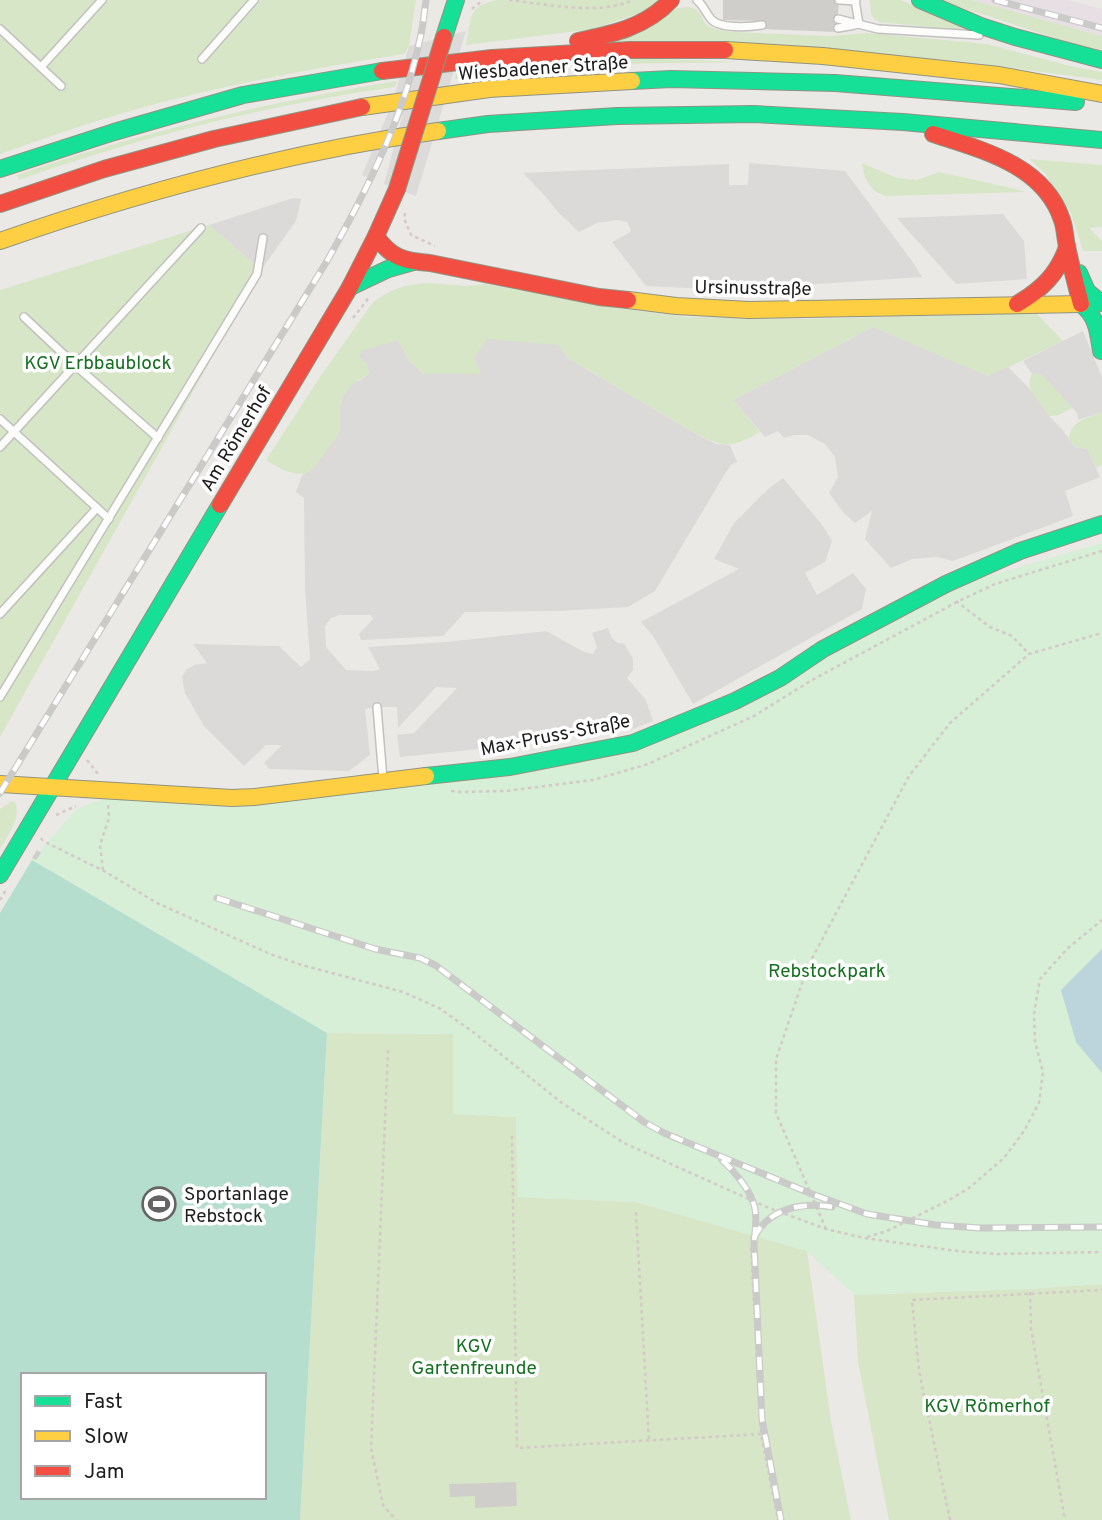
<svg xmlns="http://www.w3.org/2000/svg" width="1102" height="1520" font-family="Overpass,sans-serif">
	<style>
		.industrial { fill: #e8dfe4 }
		.grass { fill: #d7e6c7 }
		.park { fill: #d6efd6 }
		.pitch { fill: #b5dece; fill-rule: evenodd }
		.parking { fill: #dbdad9 }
		.water { fill: #bcd4dc }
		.pier { fill: #dcdbda }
		.building { fill: #d0cecb }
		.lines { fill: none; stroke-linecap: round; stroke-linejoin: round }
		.lane-casing { stroke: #c2c1c0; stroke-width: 10 }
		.fast-casing { stroke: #919380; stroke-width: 18 }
		.slow-casing { stroke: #919380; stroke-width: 18 }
		.jam-casing { stroke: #919380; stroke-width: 18 }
		.path { stroke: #d4c9c7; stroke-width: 2.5; stroke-dasharray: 3.5 3.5; stroke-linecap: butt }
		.lane { stroke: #fcfcfb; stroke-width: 7 }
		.fast { stroke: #16e098; stroke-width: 16 }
		.slow { stroke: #ffcf43; stroke-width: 16 }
		.jam { stroke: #f24e42; stroke-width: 16 }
		.rail-casing { stroke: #cacac9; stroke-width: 7 }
		.rail { stroke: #fff; stroke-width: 4.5; stroke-dasharray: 13; stroke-linecap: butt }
		.jam-bridge-casing { stroke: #919380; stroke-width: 18; stroke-linecap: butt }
		.jam-bridge { stroke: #f24e42; stroke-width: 16 }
		.labels { text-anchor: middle; stroke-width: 7; stroke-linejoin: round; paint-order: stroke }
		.street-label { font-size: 19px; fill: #1d1d1d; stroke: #fff }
		.park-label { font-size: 19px; fill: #157120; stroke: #fff }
		.poi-label { font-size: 19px; fill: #1d1d1d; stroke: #fff; text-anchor: start }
	</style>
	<rect width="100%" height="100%" fill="#ebe9e6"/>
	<path class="industrial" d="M972,0H1068L1102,9V36Z"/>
	<g class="grass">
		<path d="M0,0H416L409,46L404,54C314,68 225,85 137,109C91,122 45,138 0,154Z"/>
		<path d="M498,0H663L654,8L593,29L466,45C472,16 467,6 498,0Z"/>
		<path d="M869,0H900L962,24L963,30L879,22C867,15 873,11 869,0Z"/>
		<path d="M938,0H972L1102,36V53Z"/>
		<path d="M689,7C705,11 699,21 710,27C717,30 726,31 734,32L830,36L868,33L987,44L1070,66L1102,72V80L961,61L605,42L678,8Z"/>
		<path d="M630,58L741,62L613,64L526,71L455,79L456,73Z"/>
		<path d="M397,81L395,87C267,105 141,137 19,180L17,175C141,132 268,102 397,81Z"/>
		<path d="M1029,159L1102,165V227L1089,228L1102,241V251H1083L1071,213L1045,173Z"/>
		<path d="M862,163L897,178L917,180L939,172L1011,188L1026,192L886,196C870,192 864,179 862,163Z"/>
		<path d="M209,225L261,270L0,737V290Z"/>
		<path d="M431,283L466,286L485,284L608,307L687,317L807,319L1036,313L1063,341L988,377L873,327L733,400L760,432C732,448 725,448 696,434L569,359L559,345L482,374H423L409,360L398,340L367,364L369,374L358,380L340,409L339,434L314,472C293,477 284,471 266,460L320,377L373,302C393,288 406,284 431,283Z"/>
		<path d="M1036,373L1043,375L1072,408L1059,415L1049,416C1040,404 1023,389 1032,374Z"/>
		<path d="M1102,412V465L1096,468L1087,449L1075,447L1069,439C1070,421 1087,418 1102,412Z"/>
		<path d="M12,801L16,804C20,821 8,835 0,849V809Z"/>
		<path d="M327,1033L453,1034V1114L516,1117L518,1197L636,1202L807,1251L831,1421L851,1520H300Z"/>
		<path d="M1102,1284V1520H889L858,1362L854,1295L1027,1289Z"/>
	</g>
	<path class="park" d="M1102,543V1284L1027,1289L854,1295L807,1251L636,1202L518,1197L516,1117L453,1114V1034L327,1033L32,860L76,809L97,801L114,797L257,804L632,752L947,588Z"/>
	<path class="pitch" d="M32,860L327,1033L300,1520H0V913ZM23,1375H264V1497H23Z"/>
	<g class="parking">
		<path d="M749,163L845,171L912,261L922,277L727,290L646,286L612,242L629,233L631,230L627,222L618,220L597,223L579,232L557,211L545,196L523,173L729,164V185H748Z"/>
		<path d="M293,198L301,199L296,221L261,270L209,225Z"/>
		<path d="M1003,214L1024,241L1027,279L956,284L897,218Z"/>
		<path d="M873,327L987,376L1008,367L1029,388L1049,416L1061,428L1075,447L1087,449L1100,477L1065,491L1073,516L953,561L937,557L912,559L891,568L865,539L872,511L855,523L843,512L829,493L838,477L835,457L825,444L808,435H794L784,438L778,431L765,437L733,400Z"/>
		<path d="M1083,331L1102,377V412L1078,420L1077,413L1043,376L1036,373L1032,374L1023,361Z"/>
		<path d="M487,339L559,345L569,359L696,434L716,444L730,445L737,462L731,465L726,472L655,591L628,607L559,611L465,612L443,636L361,640L359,634L373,619L371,615H340L331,618L325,626L326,647L346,670L373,671L380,669L368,647L446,642L546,631L584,652L593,654L597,647L592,633L608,628L612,638L618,643H624L633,659V670L627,678L646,700L653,721L628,731L620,728L489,748L400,757L397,735L414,733L457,688L436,687L398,728L397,707H377L365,709L370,755L349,771L269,769L264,763L282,745H266L244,766L204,726L185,693L182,677L186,670L194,665L207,663L193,644L279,646L301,667L310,659L305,590L304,498L296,492L302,475L311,471L339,434L340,409L343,396L350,386L369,374L367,364L359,357L361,351L398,340L409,360L423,374H481L474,358Z"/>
		<path d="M783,478L823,526L832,541L825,562L805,573L817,595L853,573L866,589L862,609L693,704L653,636L641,622L739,569L714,559L734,523L768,489Z"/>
	</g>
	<path class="water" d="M1102,949V1073L1076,1042L1061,990Z"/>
	<path class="pier" d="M466,31L416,196L384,184L403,113L374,180L362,175L393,101L409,46Z"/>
	<g class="building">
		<path d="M723,0H839L837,32L762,29V21L723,20Z"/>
		<path d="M37,850L41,853L36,860L32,858Z"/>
		<path d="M516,1482L517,1506L475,1508V1496L450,1497L449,1484Z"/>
	</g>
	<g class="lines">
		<defs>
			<g id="lane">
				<path d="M697,0C704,6 705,12 711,19C719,29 749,27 762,25"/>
				<path d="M839,0L856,1"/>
				<path d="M855,0L859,24"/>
				<path d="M838,19L878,29L979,35"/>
				<path d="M838,28L855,25"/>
				<path d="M0,29L61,86"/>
				<path d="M202,59L254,0"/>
				<path d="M41,67L102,0"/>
				<path d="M24,317L75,365L158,438"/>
				<path d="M0,419L109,519"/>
				<path d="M0,447L201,228"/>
				<path d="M0,614L97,508"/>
				<path d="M0,697L257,274L263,238"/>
				<path d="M377,707L383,779"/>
			</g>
			<g id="fast">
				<path d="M920,0L981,26L1015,37L1102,60"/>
				<path d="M444,37L456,0"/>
				<path d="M632,81L671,79L835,83L1076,102"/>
				<path d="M438,131L488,124L617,116L754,114L903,122L1102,140"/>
				<path d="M0,169L114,132L243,95L382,71"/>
				<path d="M1079,273L1087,291L1101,303"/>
				<path d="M350,287L388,269L413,262"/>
				<path d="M1081,304C1097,316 1098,332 1101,351"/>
				<path d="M426,776L510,767L633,743L735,701L780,678L823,649L946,584L1020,551L1102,524"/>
				<path d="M0,875L220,505"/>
			</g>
			<g id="slow">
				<path d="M725,50L823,56L999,75L1102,94"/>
				<path d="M362,107L489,89L632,81"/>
				<path d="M0,241C143,191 288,152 438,131"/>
				<path d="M628,300L676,306L749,310L1081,304"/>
				<path d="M0,784L232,798L254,797L426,776"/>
			</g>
			<g id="jam">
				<path d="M578,41C613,34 646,27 671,0"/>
				<path d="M382,71L492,58L630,50H725"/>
				<path d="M933,134C982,150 1044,165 1062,220C1065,228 1065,238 1067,246C1071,266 1076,285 1081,304"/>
				<path d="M0,204L104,169L214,139L362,107"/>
				<path d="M376,236C391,258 404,261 430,263L599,297L628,300"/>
				<path d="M1017,304C1041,290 1058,274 1067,247"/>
				<path d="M220,505L350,287L376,236L397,189"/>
			</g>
		</defs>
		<use href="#lane" class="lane-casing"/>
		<use href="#fast" class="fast-casing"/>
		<use href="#slow" class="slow-casing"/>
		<use href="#jam" class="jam-casing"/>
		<g class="path">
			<path d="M509,0C546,4 599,16 633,0"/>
			<path d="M472,9L483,0"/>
			<path d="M405,213L404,218L411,235L435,246"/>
			<path d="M353,318L370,296"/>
			<path d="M956,601L990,627L1012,636L1029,654"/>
			<path d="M87,760L98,774"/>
			<path d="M451,791L461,792L506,791L593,780L648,764L754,716L812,680L957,602L995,584L1102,551"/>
			<path d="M56,815L76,806"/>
			<path d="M41,838L43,841L104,871L157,903L270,954L302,965L403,992L439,1008L473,1032L562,1103L624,1143L769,1208L826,1229L864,1238L957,1251L995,1254L1102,1252"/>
			<path d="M103,870L100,845L109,818L108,805"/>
			<path d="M0,900L6,890"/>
			<path d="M388,1050L371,1448L383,1505L396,1520"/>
			<path d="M512,1136L517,1448L761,1434"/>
			<path d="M636,1212L649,1441"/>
			<path d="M826,1229L776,1113V1059L808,966L909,776L950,723L1029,654L1102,633"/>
			<path d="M867,1237L887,1231L949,1200L969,1188L1004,1158L1024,1131L1039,1103L1043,1072L1035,1042L1034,1014L1040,979L1067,949L1102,920"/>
			<path d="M751,1248L761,1434L778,1520"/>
			<path d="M1030,1292L1031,1329L1065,1520"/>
			<path d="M950,1520L919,1371L912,1300L1102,1290"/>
		</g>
		<use href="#lane" class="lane"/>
		<use href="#fast" class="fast"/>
		<use href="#slow" class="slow"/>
		<use href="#jam" class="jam"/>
		<defs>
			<g id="rail">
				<path d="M995,0L1102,28"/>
				<path d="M0,793L327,261C366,192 402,121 419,43C423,29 424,14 426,0"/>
				<path d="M217,898L375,949L420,958L435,965L644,1122L664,1133L812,1194L867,1214L936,1225L980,1228L1102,1227"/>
				<path d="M722,1160C733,1170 748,1187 753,1202C758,1214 755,1230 754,1243L762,1419L781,1520"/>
				<path d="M754,1238C768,1208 803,1202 832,1207"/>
			</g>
		</defs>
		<use href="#rail" class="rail-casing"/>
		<use href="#rail" class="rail"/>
		<defs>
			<path id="jam-bridge" d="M397,189L444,37"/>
		</defs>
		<use href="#jam-bridge" class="jam-bridge-casing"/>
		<use href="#jam-bridge" class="jam-bridge"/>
	</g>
	<defs>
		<symbol id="stadium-ring" viewBox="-11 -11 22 22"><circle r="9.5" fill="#fff" stroke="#656463" stroke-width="1.5"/><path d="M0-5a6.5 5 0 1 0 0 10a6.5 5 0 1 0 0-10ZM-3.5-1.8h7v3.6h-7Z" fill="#656463"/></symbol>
	</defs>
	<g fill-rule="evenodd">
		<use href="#stadium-ring" x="140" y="1185" width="38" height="38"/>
	</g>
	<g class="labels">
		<g class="street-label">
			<text transform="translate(543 67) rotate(-4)" y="7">Wiesbadener Straße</text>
			<text transform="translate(753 287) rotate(1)" y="7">Ursinusstraße</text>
			<text transform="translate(235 438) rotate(-59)" y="7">Am Römerhof</text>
			<text transform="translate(555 734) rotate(-11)" y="7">Max-Pruss-Straße</text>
		</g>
		<g class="park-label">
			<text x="98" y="369">KGV Erbbaublock</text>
			<text x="827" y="977">Rebstockpark</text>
			<text x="474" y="1352">KGV<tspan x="474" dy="22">Gartenfreunde</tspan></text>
			<text x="987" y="1412">KGV Römerhof</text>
		</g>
		<g class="poi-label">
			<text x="184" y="1200">Sportanlage<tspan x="184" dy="22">Rebstock</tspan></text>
		</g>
	</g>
	<rect x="21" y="1373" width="245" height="126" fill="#ffffff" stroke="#a5a5a5" stroke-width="2"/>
	<rect x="35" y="1396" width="35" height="10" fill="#16e098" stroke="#a5a5a5" stroke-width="2"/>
	<text x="84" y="1408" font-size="21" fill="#1d1d1d">Fast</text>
	<rect x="35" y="1431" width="35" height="10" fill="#ffcf43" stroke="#a5a5a5" stroke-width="2"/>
	<text x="84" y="1443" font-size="21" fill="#1d1d1d">Slow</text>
	<rect x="35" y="1466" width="35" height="10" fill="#f24e42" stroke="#a5a5a5" stroke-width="2"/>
	<text x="84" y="1478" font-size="21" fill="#1d1d1d">Jam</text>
</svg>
